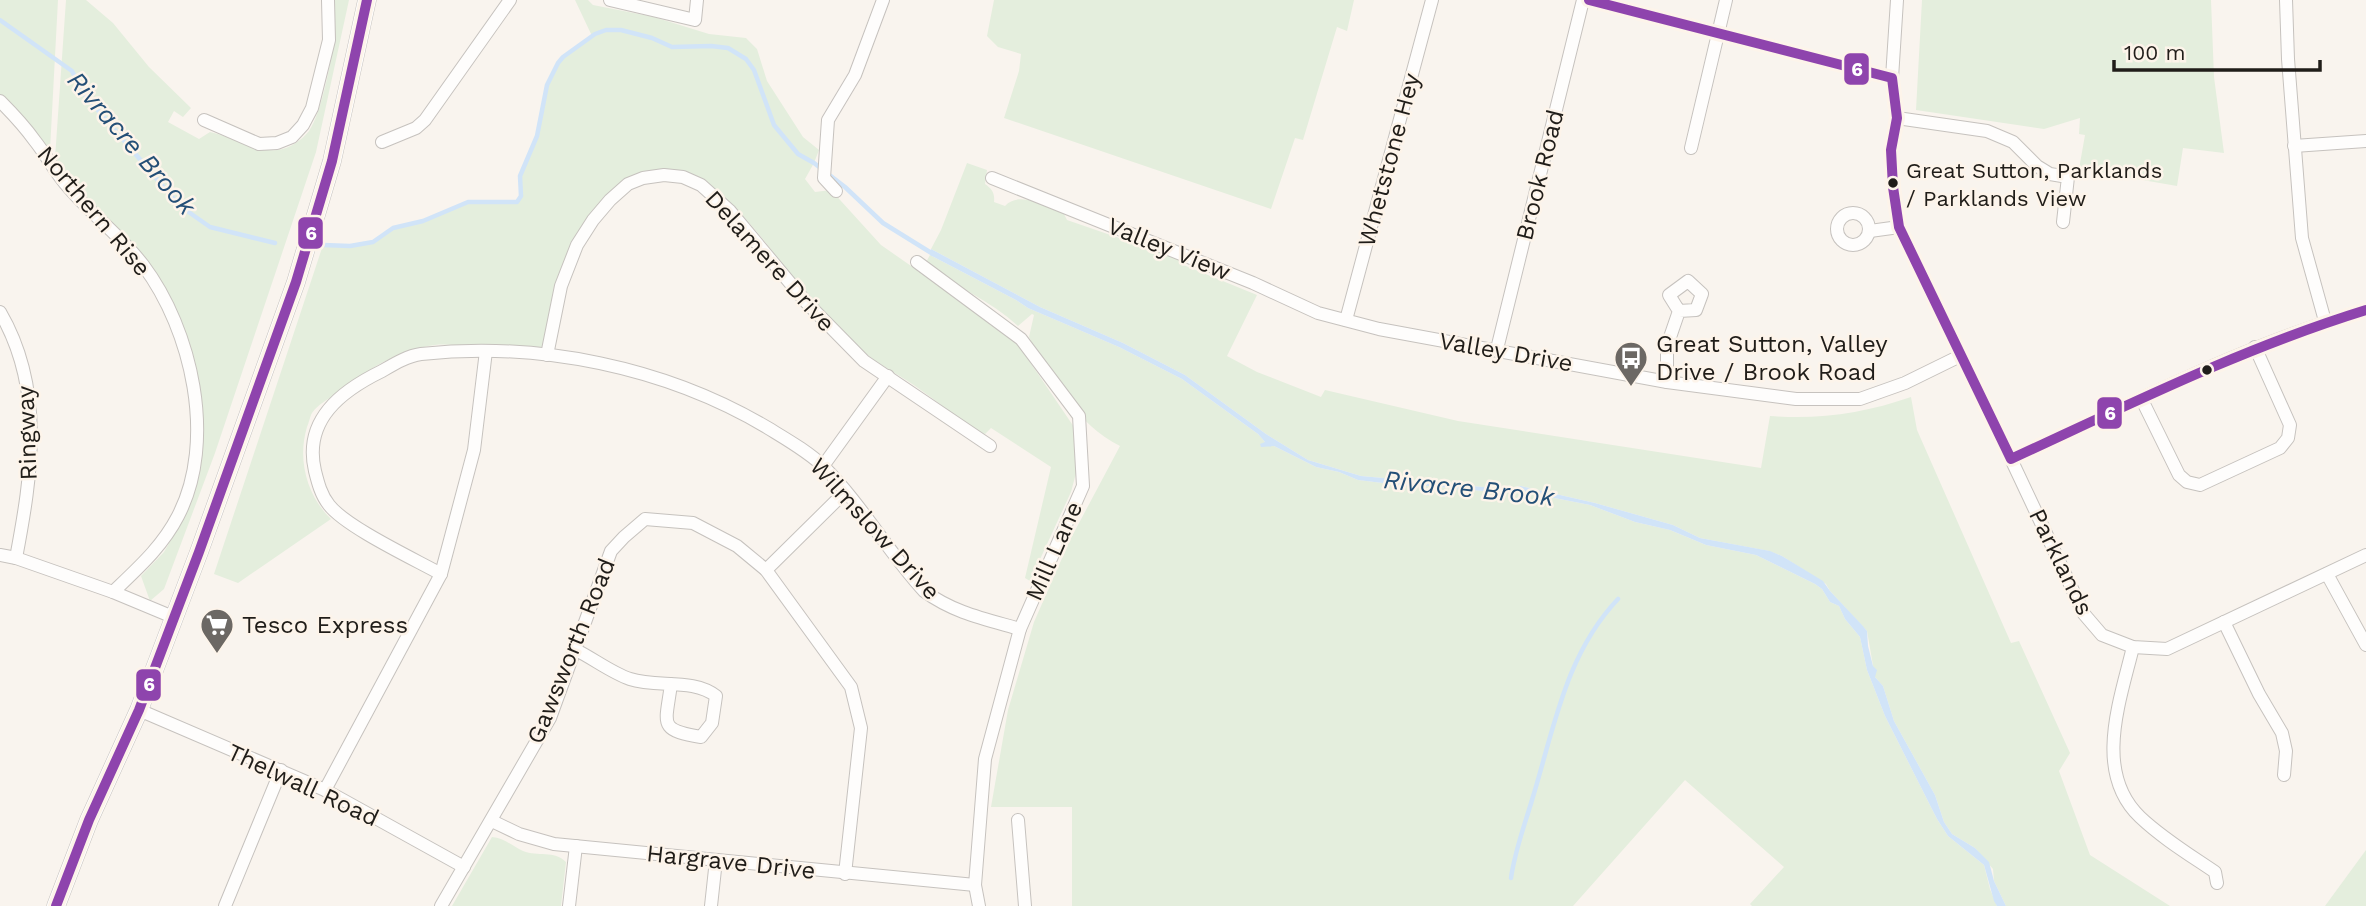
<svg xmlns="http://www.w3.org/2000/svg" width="2366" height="906" font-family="'Work Sans',sans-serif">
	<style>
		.green { fill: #e4eedd }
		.water { fill: #d1e4f8 }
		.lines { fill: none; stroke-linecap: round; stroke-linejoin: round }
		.stream { stroke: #d1e4f8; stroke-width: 4.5 }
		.minor-casing { stroke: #c6c2be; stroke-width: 14 }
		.secondary-casing { stroke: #c6c2be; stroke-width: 19 }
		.minor { stroke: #fefdfc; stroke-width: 12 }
		.secondary { stroke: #fefdfc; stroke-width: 18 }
		.bus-1-casing { stroke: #fdf4ea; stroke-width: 16 }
		.bus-1 { stroke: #8e44ad; stroke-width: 10 }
		.bus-dot { fill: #201d19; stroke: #fdf4ea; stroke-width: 2.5 }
		.labels { text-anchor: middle; stroke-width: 5; stroke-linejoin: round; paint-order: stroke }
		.bus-label { font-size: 22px; fill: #201d19; stroke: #fdf4ea; text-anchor: start }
		.street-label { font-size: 24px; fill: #201d19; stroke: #fdf4ea }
		.poi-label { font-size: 24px; fill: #201d19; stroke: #fdf4ea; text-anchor: start }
		.water-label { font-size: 26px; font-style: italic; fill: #244f77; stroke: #fdf4ea }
		.line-badge { stroke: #fdf4ea; stroke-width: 2.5 }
		.badge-label { font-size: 19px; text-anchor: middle; font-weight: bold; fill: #fff }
	</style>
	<rect width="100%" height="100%" fill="#f9f4ee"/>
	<g class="green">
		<path d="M0,0H58L50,150L16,108L0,96Z"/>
		<path d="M66,0H86L113,23L149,67L191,108L183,117L174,111L168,122L199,139L210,132C233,137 254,152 277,150C289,149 302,140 309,131C322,113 334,50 335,27C336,18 333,9 333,0H349L316,152L215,453L164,589L150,601L141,576L164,552L183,519L196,479L184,331L172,301L142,255L86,199L55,158Z"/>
		<path d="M575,0H588L593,5L654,17L709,34L746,38L757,49L767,81L803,137L819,150L814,163L805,179L815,192L831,190L881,245L1013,337L1074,427L1079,462L1071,492L1030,581L1025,578L1051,467L991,428L985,434L977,432C957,417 938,402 918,388C901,376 881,366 865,353C850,340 835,327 822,314C779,269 734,177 667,170C613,164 568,243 554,287C550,302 553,339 540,348C529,355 456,342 435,345C397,350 367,370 337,393C329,399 318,404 312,413C310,416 309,423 307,427C297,460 307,496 331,519L238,583L214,574L323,245L350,246L373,242L393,228L423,221L468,202H517L521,196L520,176L537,136L547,85L563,57L592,36Z"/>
		<path d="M994,0H1354L1347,31L1337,27L1303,140L1295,138L1271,209L1004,118L1019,71L1021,54L998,47L987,36Z"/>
		<path d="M1922,0H2211L2214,77L2224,153L2183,148L2177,186L2079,169L2085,135L2079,134L2080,118L2044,129L1916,110Z"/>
		<path d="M967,163L987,170L985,184C992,189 995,193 994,202L1005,206C1020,190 1047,207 1064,214L1067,220L1177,258L1181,264L1257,295L1227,356L1257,372L1321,397L1325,390L1458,421L1761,468L1770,416C1819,420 1865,413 1911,397L1917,430L2011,643L2019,641L2070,753L2059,771L2090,855L2170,906H2006L1994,881L1993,869L1975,848L1952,834L1944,822L1935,795L1894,721L1883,686L1875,677L1867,631L1830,591L1826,584L1782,556L1769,551L1700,538L1673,525L1595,503L1521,486L1505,489L1361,476L1308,460L1266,434L1185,375L1123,343L1040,307L931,249L941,230Z"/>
		<path d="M930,255L1016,300L1028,308L1119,347L1182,379L1258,434L1266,443L1261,446H1274L1316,467L1339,472L1358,480L1407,486H1429L1505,493L1519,491L1590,505L1635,522L1670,530L1706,545L1756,555L1815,584L1822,589L1830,602L1839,606L1845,619L1860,637L1867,670L1885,716L1937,819L1948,836L1984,865L1990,889L1997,906H1752L1750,904L1784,867L1685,780L1573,906H1072V807H991L1008,710L1034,622L1070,540L1120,446C1078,425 1050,378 1029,337L1034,315L1032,314L1018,326C991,301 955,286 925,264Z"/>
		<path d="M492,837C504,838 512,846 523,851C538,857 554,850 566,862L561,906H452Z"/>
		<path d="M2366,850V906H2325Z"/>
	</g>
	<path class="water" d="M931,249L1040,307L1123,343L1185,375L1266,434L1308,460L1361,476L1505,489L1521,486L1595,503L1673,525L1700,538L1770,551L1782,556L1823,581L1830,591L1862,625L1867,631L1868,646L1873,666L1877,670L1875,677L1883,686L1894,721L1935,795L1944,822L1952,834L1975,848L1989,862L1994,881L2006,906H1997L1994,901L1984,865L1948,836L1937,819L1885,716L1867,670L1860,637L1845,619L1839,606L1830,602L1822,589L1815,584L1756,555L1706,545L1670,530L1635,522L1590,505L1519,491L1505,493L1429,486H1407L1358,480L1339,472L1316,467L1274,446L1261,447L1260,444L1265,442L1258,434L1182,379L1119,347L1028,308L1016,300L930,255Z"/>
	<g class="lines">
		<g class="stream">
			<path d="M0,20L72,71L84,94L180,206L210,227L275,243"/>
			<path d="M323,245L350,246L373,242L393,228L423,221L468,202H517L521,196L520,176L537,136L547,85L558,63L563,57L595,34L606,30H621L652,38L672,47L711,46L728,48L746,59L754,70L774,125L798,154L814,163L845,187L883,223L933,254"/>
			<path d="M1511,878C1515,850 1524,827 1532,800C1554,729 1565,655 1618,599"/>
		</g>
		<defs>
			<g id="minor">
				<path d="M610,0L695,20L697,0"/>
				<path d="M1589,0L1892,78"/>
				<path d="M1897,0L1892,78L1897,118L1891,150L1893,187L1899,227L2011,459L2084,614L2102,635L2133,647L2167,649L2366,555"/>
				<path d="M2286,0L2288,59L2302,238L2325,321"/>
				<path d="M0,101C13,114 25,127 35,141C47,156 56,174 69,188C92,215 121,236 143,265C192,330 217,441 178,516C162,547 138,568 113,592"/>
				<path d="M1897,118L1987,131L2013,142L2037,166L2050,174L2068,177L2063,222"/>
				<path d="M204,120L259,144L277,143L292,137L303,125L312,108L329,40L328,0"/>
				<path d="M382,142L416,128L425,120L510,0"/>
				<path d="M2294,146L2366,141"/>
				<path d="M1691,148L1726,0"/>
				<path d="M992,178L1253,283L1318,313L1379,329L1667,382L1796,399H1860L1905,383L1960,356"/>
				<path d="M836,191L824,178L828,120L855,75L883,0"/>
				<circle cx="1853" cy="229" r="16"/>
				<path d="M1870,231L1899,227"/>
				<path d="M917,262L1021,339L1079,416L1083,486L1020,629L985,759L975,885L979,906"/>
				<path d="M0,312C45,389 32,474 16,558"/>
				<path d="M1346,320L1432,0"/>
				<path d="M1497,349L1583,0"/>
				<path d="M547,355L561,286L577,245L593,220L610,200L628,184L643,178L664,175L683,177L701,185L730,211L806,302L864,361L990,446"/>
				<path d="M1667,382V346L1679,311L1669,295L1688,281L1702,294L1696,310L1679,311"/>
				<path d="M2142,400L2179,475L2187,482L2200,485L2280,448L2288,438L2290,425L2255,347"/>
				<path d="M2011,459C2128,406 2243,345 2366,310"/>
				<path d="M823,466L888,376"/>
				<path d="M0,555L16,558L113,592L173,617"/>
				<path d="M766,570L845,492"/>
				<path d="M441,574C414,559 346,527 329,505C321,495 318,483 315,471C303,420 341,391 382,371C394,364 407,356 421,354C538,341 666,367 768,428C786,439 809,452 824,467C862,505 888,552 924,591C954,613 985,619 1020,629"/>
				<path d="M2327,574L2366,645"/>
				<path d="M2224,622L2259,694L2282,733L2286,751L2284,775"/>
				<path d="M2133,647C2120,701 2093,772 2140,817C2162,838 2190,855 2215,872L2217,883"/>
				<path d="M576,650C594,659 612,673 630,679C657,688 693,678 716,696L712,723L701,737C657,730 666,724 671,684"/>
				<path d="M139,710L325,790L464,867"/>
				<path d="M325,790L441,574L474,450L486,351"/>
				<path d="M1018,820L1025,906"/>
				<path d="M492,821L519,834L554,844L975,885"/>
				<path d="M225,906L281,770"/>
				<path d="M441,906L550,718L611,551L624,537L645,519L693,523L737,546L766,570L851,687L861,728L845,874"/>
				<path d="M569,906L576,846"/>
				<path d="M711,906L716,860"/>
			</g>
			<path id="secondary" d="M56,906L89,820L139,710L199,552L296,282L332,161L367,0"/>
		</defs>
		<use href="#minor" class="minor-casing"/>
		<use href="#secondary" class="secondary-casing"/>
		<use href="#minor" class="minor"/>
		<use href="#secondary" class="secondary"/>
		<defs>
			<g id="bus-1">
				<path d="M1589,0L1892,78L1897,118L1891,150L1893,187L1899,227L2011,459C2128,405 2243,348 2366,310"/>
				<path d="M56,906L89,820L139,710L199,552L296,282L332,161L367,0"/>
			</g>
		</defs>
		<use href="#bus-1" class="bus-1-casing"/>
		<use href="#bus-1" class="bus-1"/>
	</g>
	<defs>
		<symbol id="bus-pin" viewBox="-11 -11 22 30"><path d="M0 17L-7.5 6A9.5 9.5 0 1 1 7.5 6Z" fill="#6c6864" stroke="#fdf4ea"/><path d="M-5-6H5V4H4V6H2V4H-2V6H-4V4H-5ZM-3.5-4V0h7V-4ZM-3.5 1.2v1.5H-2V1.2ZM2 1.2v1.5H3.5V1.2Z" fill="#fff"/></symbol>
		<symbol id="supermarket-pin" viewBox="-11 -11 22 30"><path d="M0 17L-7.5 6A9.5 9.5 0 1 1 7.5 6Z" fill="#6c6864" stroke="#fdf4ea"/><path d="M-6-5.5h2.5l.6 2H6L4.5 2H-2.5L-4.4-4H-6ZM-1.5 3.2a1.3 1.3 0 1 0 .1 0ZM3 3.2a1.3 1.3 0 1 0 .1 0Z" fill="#fff"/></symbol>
	</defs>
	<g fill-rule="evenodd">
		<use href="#bus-pin" x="1612" y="339" width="38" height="52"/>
		<use href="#supermarket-pin" x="198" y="606" width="38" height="52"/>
	</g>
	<g class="bus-dot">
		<circle cx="1893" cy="183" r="6"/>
		<circle cx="2207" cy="370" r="6"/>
	</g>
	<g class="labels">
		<g class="bus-label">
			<text x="1906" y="178">Great Sutton, Parklands<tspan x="1906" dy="28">/ Parklands View</tspan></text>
		</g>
		<g class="street-label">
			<text transform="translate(1389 160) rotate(-75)" y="8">Whetstone Hey</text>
			<text transform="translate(1540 175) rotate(-76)" y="8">Brook Road</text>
			<text transform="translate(94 211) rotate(50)" y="8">Northern Rise</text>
			<text transform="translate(1169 249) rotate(22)" y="8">Valley View</text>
			<text transform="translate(770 261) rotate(48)" y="8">Delamere Drive</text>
			<text transform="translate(1506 352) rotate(10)" y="8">Valley Drive</text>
			<text transform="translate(27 433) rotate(-92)" y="8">Ringway</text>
			<text transform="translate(875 529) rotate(48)" y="8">Wilmslow Drive</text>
			<text transform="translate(1054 551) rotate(-66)" y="8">Mill Lane</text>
			<text transform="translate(2061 562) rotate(64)" y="8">Parklands</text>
			<text transform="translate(571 651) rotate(-68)" y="8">Gawsworth Road</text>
			<text transform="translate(303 785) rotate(25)" y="8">Thelwall Road</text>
			<text transform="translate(731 862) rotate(6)" y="8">Hargrave Drive</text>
		</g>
		<g class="poi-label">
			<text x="1656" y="352">Great Sutton, Valley<tspan x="1656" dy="28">Drive / Brook Road</tspan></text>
			<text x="242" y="633">Tesco Express</text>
		</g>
		<g class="water-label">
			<text transform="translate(132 143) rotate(49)" y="9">Rivracre Brook</text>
			<text transform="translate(1469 488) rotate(6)" y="9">Rivacre Brook</text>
		</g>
	</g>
	<g class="line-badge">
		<rect x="1843" y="52" width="27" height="34" rx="7" fill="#8e44ad"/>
		<rect x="297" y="216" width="27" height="34" rx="7" fill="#8e44ad"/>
		<rect x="2096" y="396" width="27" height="34" rx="7" fill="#8e44ad"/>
		<rect x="135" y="668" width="27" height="34" rx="7" fill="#8e44ad"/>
	</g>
	<g class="badge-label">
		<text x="1857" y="76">6</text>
		<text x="311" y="240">6</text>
		<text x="2110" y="420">6</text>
		<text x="149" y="691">6</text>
	</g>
	<path d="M2114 60v10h206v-10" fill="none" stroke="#201d19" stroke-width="3.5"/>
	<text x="2124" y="60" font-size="21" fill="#201d19" stroke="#fdf4ea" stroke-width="5" paint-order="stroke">100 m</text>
</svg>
